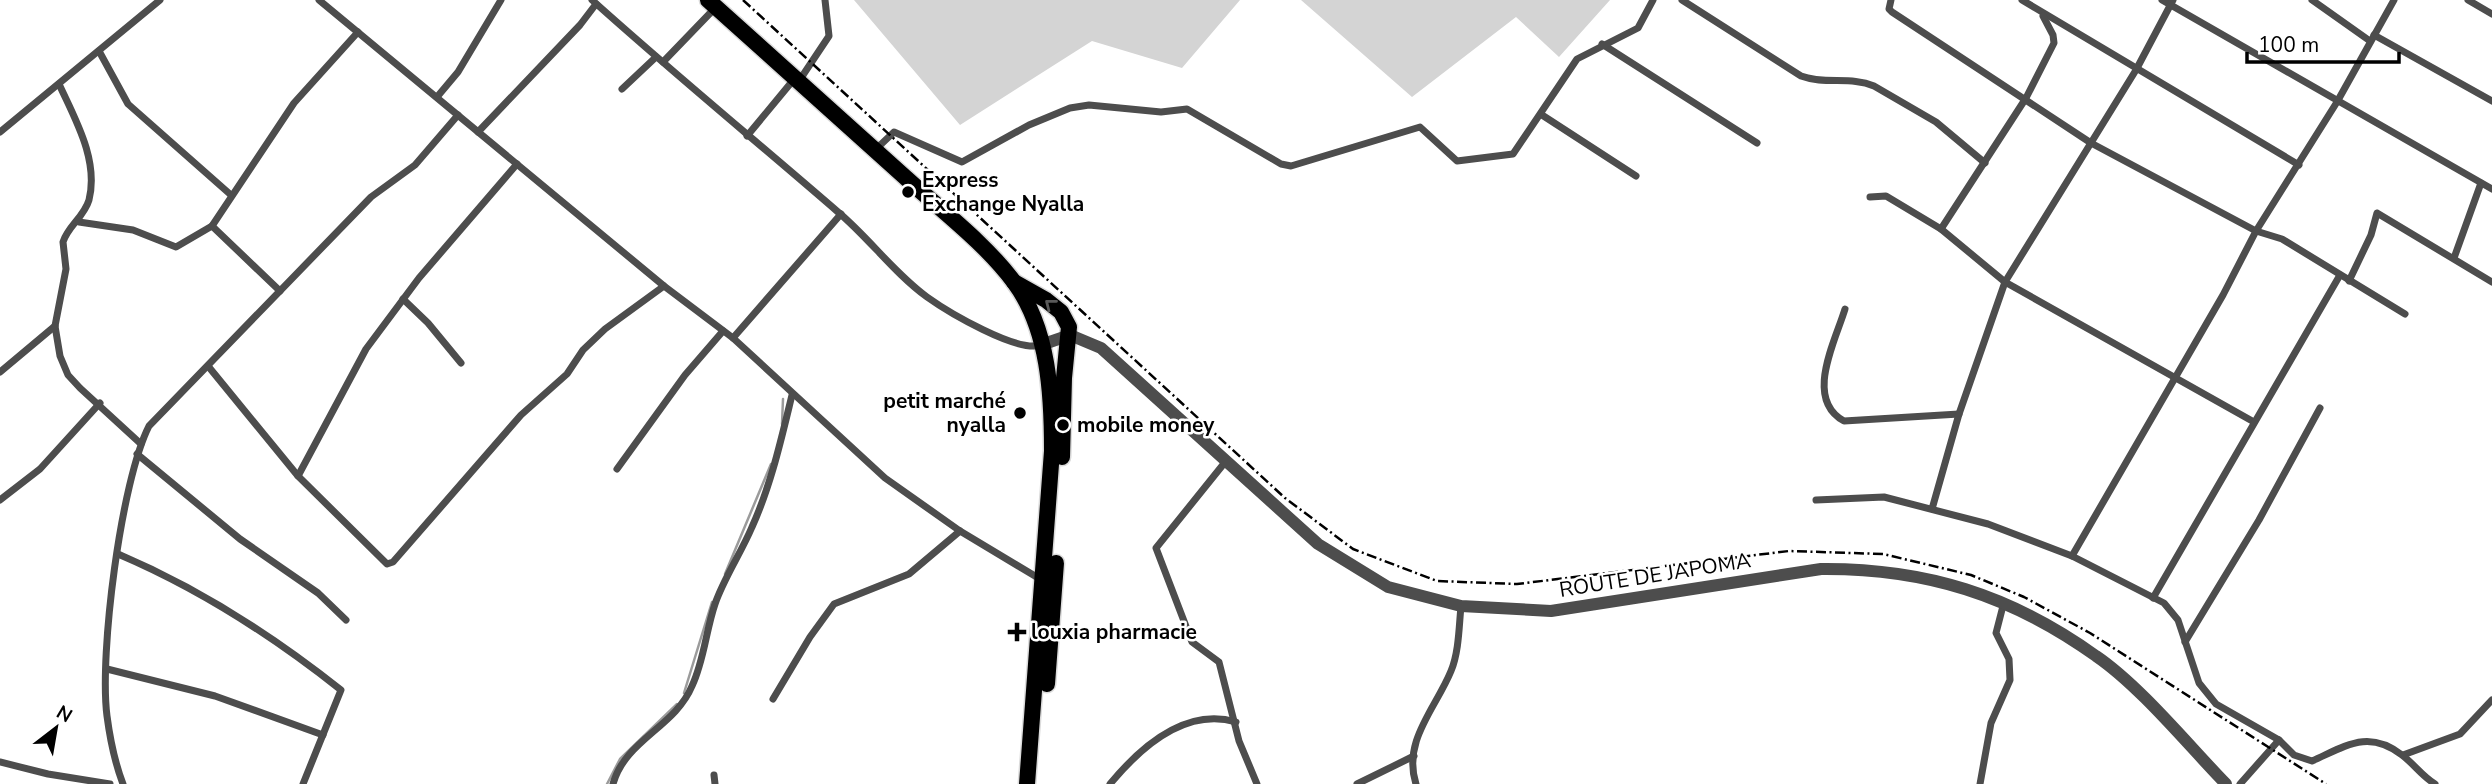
<svg xmlns="http://www.w3.org/2000/svg" width="2492" height="784" font-family="'Nunito Sans',sans-serif">
	<style>
		.green { fill: #d4d4d4 }
		.lines { fill: none; stroke-linecap: round; stroke-linejoin: round }
		.stream { stroke: #9b9b9b; stroke-width: 2.5 }
		.primary-casing { stroke: #dbdbdb; stroke-width: 19 }
		.minor { stroke: #4d4d4d; stroke-width: 7 }
		.tertiary { stroke: #4d4d4d; stroke-width: 12 }
		.primary { stroke: #000; stroke-width: 16 }
		.rail { stroke: #000; stroke-width: 2.5; stroke-dasharray: 10 3.5 2 3.5; stroke-linecap: butt }
		.oneway { stroke: #595959 }
		.poi-dot { fill: #000; stroke: #fff; stroke-width: 2.5 }
		.labels { text-anchor: middle; stroke-width: 5; stroke-linejoin: round; paint-order: stroke }
		.poi-label { font-size: 21px; font-weight: bold; fill: #000; stroke: #fff; text-anchor: start }
		.street-label { font-size: 21px; fill: #000; stroke: #fff }
	</style>
	<rect width="100%" height="100%" fill="#fff"/>
	<g class="green">
		<path d="M854,0H1240L1182,68L1092,41L960,125Z"/>
		<path d="M1301,0H1610L1559,57L1516,17L1412,97Z"/>
	</g>
	<g class="lines">
		<g class="stream">
			<path d="M782,424L783,399"/>
			<path d="M725,574L771,464"/>
			<path d="M684,693L712,602"/>
			<path d="M607,784L620,759L677,704"/>
		</g>
		<defs>
			<g id="primary">
				<path d="M708,0C774,60 840,119 906,178C942,211 985,243 1014,282C1049,329 1052,395 1052,451L1027,784"/>
				<path d="M1014,282L1046,300L1061,312L1069,327L1064,378L1062,457"/>
				<path d="M1047,684L1056,563"/>
			</g>
		</defs>
		<use href="#primary" class="primary-casing"/>
		<g class="minor">
			<path d="M319,0L664,286L733,338L885,478L960,531L1040,579"/>
			<path d="M592,0C672,72 756,141 838,212C869,238 894,273 927,297C948,312 1017,353 1041,345"/>
			<path d="M1682,0L1801,76C1825,85 1851,76 1874,86L1936,122L1985,163"/>
			<path d="M1891,0L1889,9L1892,12L2091,143L2256,231L2282,239L2405,314"/>
			<path d="M2022,0L2299,165"/>
			<path d="M2162,0L2492,189"/>
			<path d="M2312,0L2370,41"/>
			<path d="M2468,0L2492,14"/>
			<path d="M2374,35L2492,101"/>
			<path d="M1602,44L1757,143"/>
			<path d="M99,51L128,104L231,195"/>
			<path d="M663,62L716,7"/>
			<path d="M799,81L829,36L825,0"/>
			<path d="M59,84C75,119 99,160 89,200C84,217 68,226 63,242L66,269L55,326L60,356L68,375L80,388L141,444"/>
			<path d="M622,89L656,57"/>
			<path d="M437,97L458,72L501,0"/>
			<path d="M1542,115L1636,176"/>
			<path d="M0,132L160,0"/>
			<path d="M478,132L580,25L596,4"/>
			<path d="M747,136L795,78"/>
			<path d="M875,150L894,132L962,162L1029,125L1070,108L1089,105L1161,112L1187,109L1281,164L1291,166L1420,127L1457,161L1513,154L1577,59L1638,28L1653,0"/>
			<path d="M1870,197L1886,196L1941,229L2005,282L2254,422"/>
			<path d="M79,222L133,230L176,247L212,226L294,103L358,32"/>
			<path d="M212,226L280,291"/>
			<path d="M1941,229L2026,98L2054,43L2053,35L2043,16"/>
			<path d="M2454,258L2481,183"/>
			<path d="M2349,281L2371,235L2377,213L2492,282"/>
			<path d="M403,299L428,323L461,363"/>
			<path d="M1845,309C1835,342 1804,399 1844,421L1959,414"/>
			<path d="M733,338L841,214"/>
			<path d="M208,366L298,476L387,564L393,562L521,415L567,374L583,350L605,329L664,286"/>
			<path d="M0,372L55,326"/>
			<path d="M137,454L240,539L318,593L346,620"/>
			<path d="M1226,461L1156,548L1192,642L1219,662L1239,741L1257,784"/>
			<path d="M617,469L685,375L723,331"/>
			<path d="M298,476L366,349L419,278L517,164"/>
			<path d="M0,500L40,469L100,403"/>
			<path d="M1816,500L1884,497L1988,524L2072,556L2164,603L2178,620L2199,683L2216,704L2279,740L2294,755L2312,761C2346,746 2368,729 2402,755C2414,764 2422,776 2435,784"/>
			<path d="M1932,509L1959,414L2005,282L2136,70L2173,0"/>
			<path d="M118,554C198,588 273,636 341,690L303,784"/>
			<path d="M2072,556L2223,295L2256,231L2337,102L2394,0"/>
			<path d="M2153,598L2340,275"/>
			<path d="M2185,642L2259,520L2320,408"/>
			<path d="M107,669L215,696L323,735"/>
			<path d="M773,699L810,637L834,604L909,574L960,531"/>
			<path d="M2403,755L2460,734L2492,700"/>
			<path d="M0,762L48,774L110,784"/>
			<path d="M714,775L715,784"/>
			<path d="M123,784C115,763 110,739 107,716C99,654 121,481 149,426L371,197L415,165L458,115"/>
			<path d="M613,784C625,740 675,727 692,686C704,661 706,630 715,604C724,578 741,553 752,527C771,485 781,440 792,395"/>
			<path d="M1110,784C1139,749 1185,707 1236,722"/>
			<path d="M1357,784L1414,756"/>
			<path d="M1416,784C1402,741 1436,708 1451,671C1459,652 1459,626 1461,606"/>
			<path d="M1980,784L1991,723L2010,680L2009,659L1996,633L2004,602"/>
			<path d="M2240,784L2279,740"/>
		</g>
		<path class="tertiary" d="M1041,345L1070,335L1101,348L1318,544L1388,587L1461,606L1551,611L1821,569C1925,568 2011,595 2096,656C2140,686 2188,745 2226,784"/>
		<use href="#primary" class="primary"/>
		<path class="rail" d="M743,0L1285,498L1353,549L1437,581L1517,584L1789,551L1883,554L1971,575L2024,597L2090,633L2326,784"/>
	</g>
	<defs><path id="oneway-chevron" d="M-2-3.5L2.5 0L-2 3.5" fill="none" stroke-width="1.6" stroke-linecap="round" stroke-linejoin="round" transform="scale(1.75)"/></defs>
	<use class="oneway" href="#oneway-chevron" transform="translate(1050 304) rotate(-142)"/>
	<g class="poi-dot">
		<circle cx="908" cy="192" r="7"/>
		<circle cx="1020" cy="413" r="7"/>
		<circle cx="1063" cy="425" r="7"/>
		<path d="M1013.5 621.5h7v7h7v7h-7v7h-7v-7h-7v-7h7z"/>
	</g>
	<g class="labels">
		<g class="poi-label">
			<text x="922" y="187">Express<tspan x="922" dy="24">Exchange Nyalla</tspan></text>
			<text x="1006" y="408" text-anchor="end">petit marché<tspan x="1006" dy="24">nyalla</tspan></text>
			<text x="1077" y="432">mobile money</text>
			<text x="1031" y="639">louxia pharmacie</text>
		</g>
		<g class="street-label">
			<text transform="translate(1655 575) rotate(-9)" y="7">ROUTE DE JAPOMA</text>
		</g>
	</g>
	<g transform="translate(56 728) rotate(31)" stroke="#ffffff" stroke-width="5" paint-order="stroke">
	<path d="M0-5L12 26L0 18L-12 26Z" fill="#000000"/>
	<text y="-10" font-size="19" font-weight="bold" text-anchor="middle" fill="#000000">N</text>
	</g>
	<path d="M2247 52v10h152v-10" fill="none" stroke="#000000" stroke-width="3.5"/>
	<text x="2258" y="52" font-size="21" fill="#000000" stroke="#ffffff" stroke-width="5" paint-order="stroke">100 m</text>
</svg>
